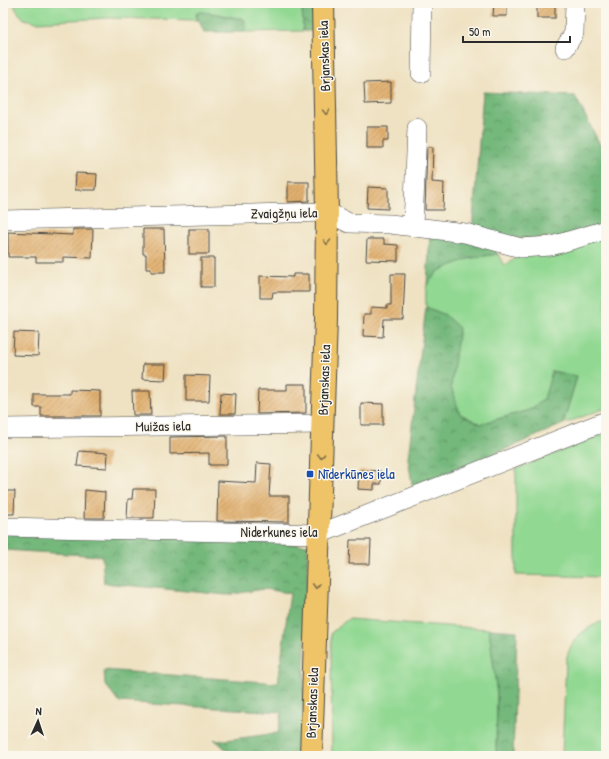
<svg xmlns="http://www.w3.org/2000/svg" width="609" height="759" font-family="'Patrick Hand',sans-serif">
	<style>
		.grass { fill: #91d892; stroke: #5e825e }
		.forest { fill: url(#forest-crowns); stroke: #507254 }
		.building { fill: url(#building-hatch) }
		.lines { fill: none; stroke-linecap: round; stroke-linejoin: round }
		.minor-casing { stroke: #484642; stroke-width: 20 }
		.major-casing { stroke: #484642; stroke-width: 24 }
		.minor { stroke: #fff; stroke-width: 19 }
		.major { stroke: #efc469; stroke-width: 22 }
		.oneway { stroke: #837047 }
		.transit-dot { fill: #1a4fb4; stroke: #fbf7ec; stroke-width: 1.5 }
		.labels { text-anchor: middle; stroke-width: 3; stroke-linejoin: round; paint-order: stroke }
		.street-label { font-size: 14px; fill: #2b2b2b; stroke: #fbf7ec }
		.transit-label { font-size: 14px; fill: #164399; stroke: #fbf7ec; text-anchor: start }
	</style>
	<defs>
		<pattern id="forest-crowns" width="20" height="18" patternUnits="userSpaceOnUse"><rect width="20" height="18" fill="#74b87c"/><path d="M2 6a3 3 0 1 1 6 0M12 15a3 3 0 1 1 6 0" fill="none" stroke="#5f9666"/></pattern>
		<pattern id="building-hatch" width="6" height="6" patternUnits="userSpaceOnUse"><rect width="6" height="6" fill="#e1b06f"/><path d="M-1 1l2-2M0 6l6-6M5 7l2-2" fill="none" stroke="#b78f5b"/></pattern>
	</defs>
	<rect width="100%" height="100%" fill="#fbf7ec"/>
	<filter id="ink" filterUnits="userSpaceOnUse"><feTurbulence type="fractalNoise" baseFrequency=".025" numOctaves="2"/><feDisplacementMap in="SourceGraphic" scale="8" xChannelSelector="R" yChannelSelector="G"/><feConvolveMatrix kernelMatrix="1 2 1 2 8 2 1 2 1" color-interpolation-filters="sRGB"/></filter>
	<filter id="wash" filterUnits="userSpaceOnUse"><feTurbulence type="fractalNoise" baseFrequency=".012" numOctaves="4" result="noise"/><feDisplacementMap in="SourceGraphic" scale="16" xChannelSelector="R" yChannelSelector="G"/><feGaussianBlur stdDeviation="0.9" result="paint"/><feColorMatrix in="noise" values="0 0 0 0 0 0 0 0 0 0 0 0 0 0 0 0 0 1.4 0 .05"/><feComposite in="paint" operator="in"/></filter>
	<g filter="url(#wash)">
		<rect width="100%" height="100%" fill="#efe2c2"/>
		<g class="grass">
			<path d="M13,3H267L272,8H280L285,3H302L303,31L243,32L246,26L244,19C232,18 206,9 196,14L197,20L107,18L37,22L24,19L17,11Z"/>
			<path d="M606,234V408L563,424L577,377L529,410L480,424L460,414L451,387L453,359L445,315L426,307C426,300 425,290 427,285C437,262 476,257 498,254L504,266L519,256Z"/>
			<path d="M606,433V577L516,575V469Z"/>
			<path d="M348,619L489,629L497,694L496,756H332L331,633Z"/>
			<path d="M600,622L606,623V756H562L566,660C572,638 580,632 600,622Z"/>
		</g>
		<g class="forest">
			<path d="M302,3H314L316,31H303Z"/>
			<path d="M199,12C214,12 229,18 244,19L247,26L243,32H204L196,14Z"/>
			<path d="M483,92L575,96L606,156V223L565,237L519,239L472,232Z"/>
			<path d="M430,233L495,249L498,254L470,258L438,271L427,285Z"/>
			<path d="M426,307L445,315L459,328L451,387L460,414L480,424L529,410L544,399L552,371L577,376L563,424L413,490L408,458Z"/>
			<path d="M3,524L308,545L302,756H234L214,739L218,741L278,733L282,712L119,702L105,684L104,670L278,683L290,593L264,589L227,595L104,583L102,556L3,550Z"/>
			<path d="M489,629L517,631L513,756H496L497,694Z"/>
		</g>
		<g id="blocks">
			<g class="building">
				<path d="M494,3H507V16H493Z"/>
				<rect x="537" y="3" width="18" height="15"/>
				<path d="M391,82V103L365,104L364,83Z"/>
				<path d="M367,127H388V141H383V148H367Z"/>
				<path d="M427,147H433L432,182L444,183L443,210H425Z"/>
				<path d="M76,173L97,174L96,190H75Z"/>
				<path d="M288,182H309V201L288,202Z"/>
				<path d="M368,187L388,188V209L367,208Z"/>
				<path d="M73,229H93L92,258L63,257V262H36V257H8V232L73,235Z"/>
				<path d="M143,229H164L165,272H151V269H146V254H143Z"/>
				<rect x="189" y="229" width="20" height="25"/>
				<path d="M367,239H384V244L398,245V261L366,260Z"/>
				<rect x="201" y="258" width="13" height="29"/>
				<path d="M293,274H309V292H273L272,298H260V276L293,277Z"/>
				<path d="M391,274H405L403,319H384L383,337L363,336L364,314H371V307L387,308V305H391Z"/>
				<path d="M14,332L39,333L38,356L13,355Z"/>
				<path d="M143,364H166L165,380L142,379Z"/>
				<path d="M186,375L210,376L209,401H186Z"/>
				<path d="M287,384H306V413L257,414L258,390H287Z"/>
				<path d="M70,390L100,391V416H41V407H34V394H70Z"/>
				<path d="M132,391H150L151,415H133Z"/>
				<path d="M221,393L236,394L235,414H220Z"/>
				<path d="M361,403L383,404V425H361Z"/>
				<path d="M227,436V465H209V453L170,454V437Z"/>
				<path d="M79,451L108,453L107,468L77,466Z"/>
				<path d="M257,463L271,464L269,496H289V522L217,521L218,481L256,483Z"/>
				<path d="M359,470L381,471V484H374V490L358,489Z"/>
				<path d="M133,489H155L154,518H127L128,499H132Z"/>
				<path d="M85,490L105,492L104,518H84Z"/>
				<path d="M3,491H15L14,514H3Z"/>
				<path d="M350,540H371L370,564H349Z"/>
			</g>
		</g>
	</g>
	<g filter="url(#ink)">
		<use href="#blocks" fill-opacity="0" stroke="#484642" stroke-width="1"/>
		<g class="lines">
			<defs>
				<g id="minor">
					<path d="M565,48L574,33L575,3"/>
					<path d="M421,73L422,3"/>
					<path d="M3,220L327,212L349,223L390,224L465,233L521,248L551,246L606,230"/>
					<path d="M413,226L417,128"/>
					<path d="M3,428L322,424"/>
					<path d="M3,527L319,534L606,421"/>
				</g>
				<path id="major" d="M311,756L326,319L327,212L323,3"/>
			</defs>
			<use href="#minor" class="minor-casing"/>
			<use href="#major" class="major-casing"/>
			<use href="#minor" class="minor"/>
			<use href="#major" class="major"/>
		</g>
		<defs><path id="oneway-chevron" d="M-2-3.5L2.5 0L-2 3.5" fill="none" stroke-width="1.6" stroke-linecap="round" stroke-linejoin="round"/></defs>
		<g class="oneway">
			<use href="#oneway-chevron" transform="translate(326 112) rotate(89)"/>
			<use href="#oneway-chevron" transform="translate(327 242) rotate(90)"/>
			<use href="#oneway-chevron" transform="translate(321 456) rotate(92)"/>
			<use href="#oneway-chevron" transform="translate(316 586) rotate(93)"/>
		</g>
	</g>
	<rect class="transit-dot" x="306" y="470" width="8" height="8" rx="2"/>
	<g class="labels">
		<g class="street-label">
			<text transform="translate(324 56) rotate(-92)" y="5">Brjanskas iela</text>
			<text transform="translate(284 213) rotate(-1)" y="5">Zvaigžņu iela</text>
			<text transform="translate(324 380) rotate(-88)" y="5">Brjanskas iela</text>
			<text transform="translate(163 426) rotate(-1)" y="5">Muižas iela</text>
			<text x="279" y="537">Niderkunes iela</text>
			<text transform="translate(312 703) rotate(-88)" y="5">Brjanskas iela</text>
		</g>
		<g class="transit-label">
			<text x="318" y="479">Nīderkūnes iela</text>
		</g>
	</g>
	<rect width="609" height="759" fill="none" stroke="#fbf7ec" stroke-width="16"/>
	<g transform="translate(38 721) rotate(3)" stroke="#fbf7ec" stroke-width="3" paint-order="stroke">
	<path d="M0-3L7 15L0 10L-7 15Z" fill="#2b2b2b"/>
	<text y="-6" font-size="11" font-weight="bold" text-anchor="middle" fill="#2b2b2b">N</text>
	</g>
	<path d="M463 36v6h107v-6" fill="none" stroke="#2b2b2b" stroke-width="2"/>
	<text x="469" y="36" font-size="12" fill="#2b2b2b" stroke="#fbf7ec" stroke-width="3" paint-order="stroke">50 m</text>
</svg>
